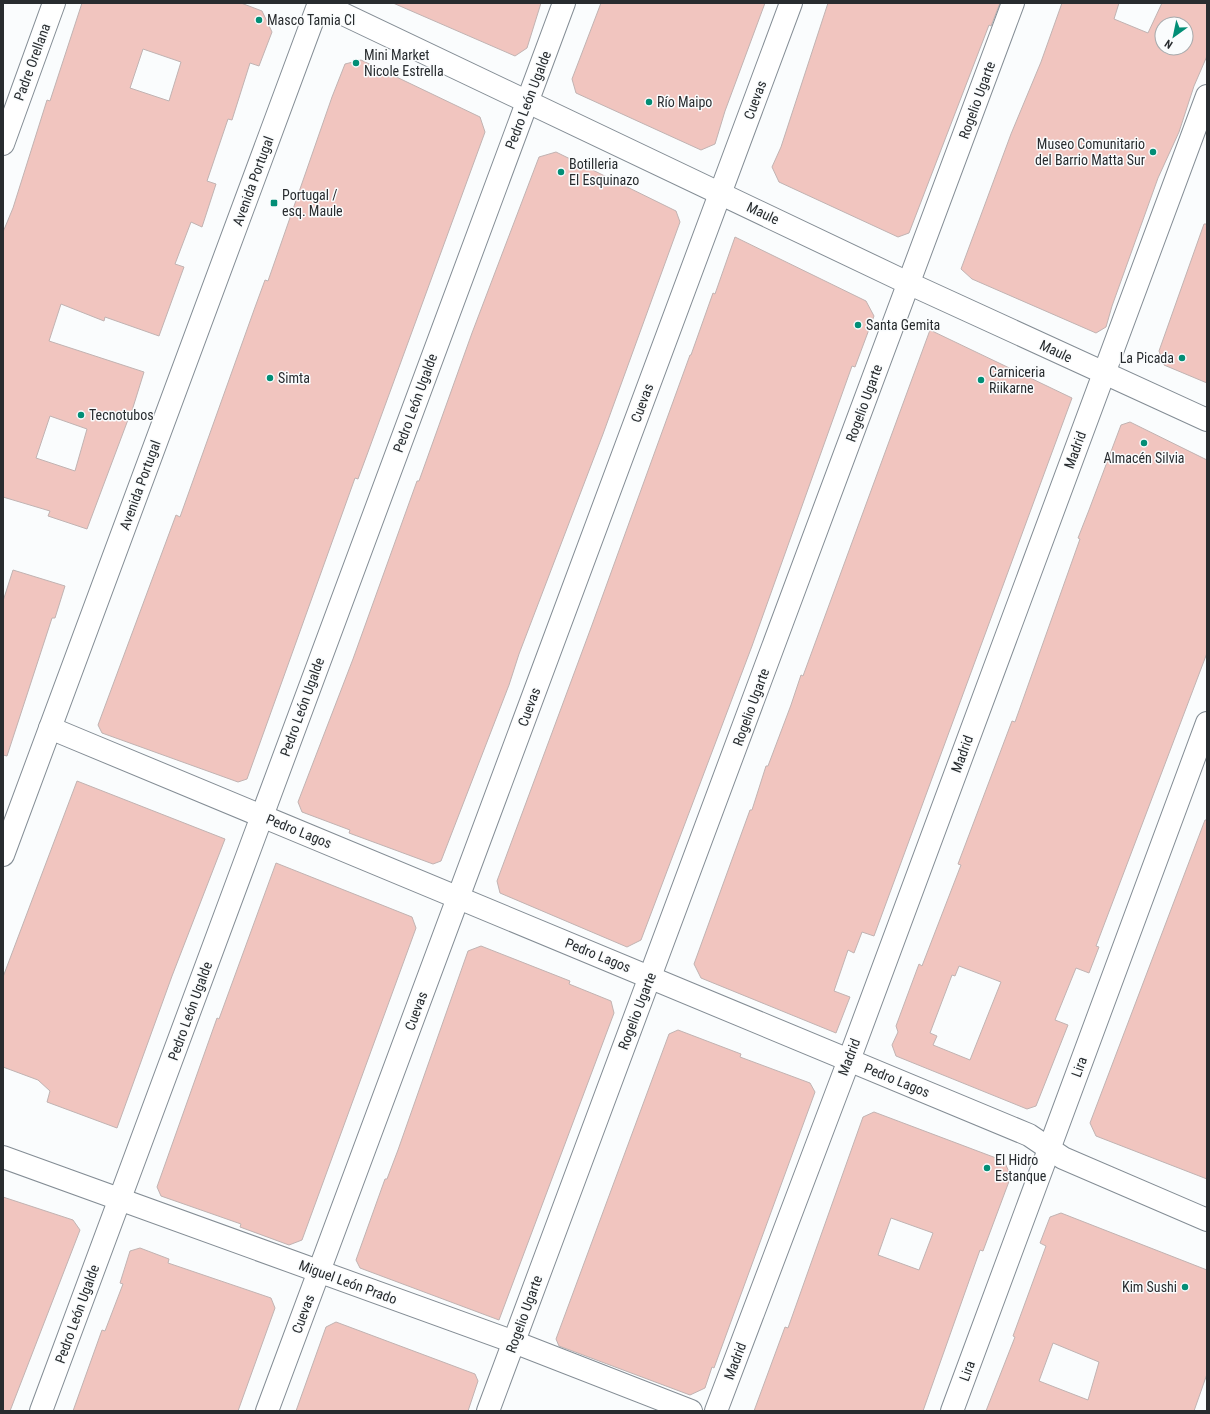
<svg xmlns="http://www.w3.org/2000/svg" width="1210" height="1414" font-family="'Roboto Condensed',sans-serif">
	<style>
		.building { fill: #f1c5bf; stroke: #c1b3b2; fill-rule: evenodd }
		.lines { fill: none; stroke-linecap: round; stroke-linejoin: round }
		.minor-casing { stroke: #848d95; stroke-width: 24 }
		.minor { stroke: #fff; stroke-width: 22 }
		.poi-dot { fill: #028e76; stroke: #fafcfd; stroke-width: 1.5 }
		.labels { text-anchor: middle; stroke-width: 3; stroke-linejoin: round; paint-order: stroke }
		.poi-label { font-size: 14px; fill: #282c2f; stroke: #fafcfd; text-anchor: start }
		.street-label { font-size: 14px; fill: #282c2f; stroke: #fafcfd }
	</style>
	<rect width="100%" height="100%" fill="#fafcfd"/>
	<g class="building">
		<path d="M82,3H241L262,11L272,32L259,66L250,63L232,120L228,119L207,181L216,184L202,227L191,222L175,264L184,267L159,336L105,317L104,321L61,304L49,341L144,372L130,417H129L87,529L48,516L50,511L3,497V232L13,208L47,100L50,101ZM143,49L181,62L169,101L130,88ZM50,416L87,429L75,471L36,458Z"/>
		<path d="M393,3H541L527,48L515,56Z"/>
		<path d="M601,3H765L725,111L715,144L701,150L576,93L572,79Z"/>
		<path d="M828,3H1000L991,26L989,25L909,233L898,237L779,182L772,167L781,147Z"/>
		<path d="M1062,3H1119L1114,19L1148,33L1162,3H1207V56L1194,86L1179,132L1158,178L1112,306L1106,327L1096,333L972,279L961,269L1011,134L1041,62ZM1162,24H1186V48H1162Z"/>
		<path d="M361,60L480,117L485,132L368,452L358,479L355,478L247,779L238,782L102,733L98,725L176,515L180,517L254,310L265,280L268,281L332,97L345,64Z"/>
		<path d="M556,152L676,211L680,222L603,434L519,654L509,685L441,861L433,864L349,833L350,830L302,812L298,802L353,659L417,481H419L472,333L539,157Z"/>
		<path d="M1204,224H1207V383L1164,365L1159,351Z"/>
		<path d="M735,237L866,301L874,316L855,367L852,366L752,646L641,940L627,947L500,893L497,881L592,625L690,355H691L713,293L715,294Z"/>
		<path d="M930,330L1072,398L874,936L862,932L854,953L848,950L834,991L850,997L836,1033L701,978L694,964L750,810H752L766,766H768L791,705L801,675L803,676Z"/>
		<path d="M1130,422L1207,460V653L1096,946L1099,947L1089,973L1076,968L1055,1020L1068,1025L1036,1106L1027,1109L896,1056L892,1045L898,1032L896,1026L919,964L922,966L961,865L958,864L1012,721L1015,722L1080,539L1078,538L1089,510L1121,425ZM959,966L1001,982L970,1060L933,1045L937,1036L930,1033L952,975L955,976Z"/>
		<path d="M13,570L65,586L55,618H52L7,756L3,755V601Z"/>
		<path d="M77,781L225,839L172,976L117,1128L47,1102L50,1091L38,1080L3,1067V977Z"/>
		<path d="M1205,820H1207V1179L1096,1136L1090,1123Z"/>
		<path d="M276,863L412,917L416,928L302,1240L289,1245L240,1227L241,1224L161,1196L157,1187L217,1018L219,1019Z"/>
		<path d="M481,946L570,981L569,984L611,1001L614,1013L499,1320L360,1268L356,1260L385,1179H387L398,1150L468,951Z"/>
		<path d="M678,1030L741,1054L740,1057L810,1083L815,1092L714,1368L712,1367L705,1388L690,1395L559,1346L556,1339L669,1034Z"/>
		<path d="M874,1112L1004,1161L1011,1176L983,1251L980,1250L923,1411H754L785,1327L788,1328L863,1117ZM891,1218L933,1233L919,1270L878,1255Z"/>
		<path d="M3,1197L73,1220L80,1230L10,1411H3Z"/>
		<path d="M1061,1213L1207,1270V1374L1194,1411H986L1015,1337L1013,1336L1046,1246L1040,1243L1050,1217ZM1053,1343L1099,1362L1088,1400L1039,1381Z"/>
		<path d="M140,1248L169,1259L168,1263L271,1298L275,1308L238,1411H73L102,1330L105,1331L123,1284L120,1283L130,1251Z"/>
		<path d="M336,1322L475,1374L478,1381L468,1411H296L326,1327Z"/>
	</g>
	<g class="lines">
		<defs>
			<g id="minor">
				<path d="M320,3L908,283L1207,420"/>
				<path d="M3,144L54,3"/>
				<path d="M50,728L1029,1135L1063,1158L1207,1220"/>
				<path d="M3,855L319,3"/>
				<path d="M3,1157L514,1342L691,1411"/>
				<path d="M41,1411L564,3"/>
				<path d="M267,1411L791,3"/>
				<path d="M488,1411L1013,3"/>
				<path d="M716,1411L849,1060L1207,96"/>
				<path d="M952,1411L1207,723"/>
			</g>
		</defs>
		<use href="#minor" class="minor-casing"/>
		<use href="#minor" class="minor"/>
	</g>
	<g class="poi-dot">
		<circle cx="259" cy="20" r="4"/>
		<circle cx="356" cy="63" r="4"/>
		<circle cx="649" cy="102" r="4"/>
		<circle cx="1153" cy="152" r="4"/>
		<circle cx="561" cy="172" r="4"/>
		<rect x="270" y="199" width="8" height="8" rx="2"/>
		<circle cx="858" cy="325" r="4"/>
		<circle cx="1182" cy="358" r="4"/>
		<circle cx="270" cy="378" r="4"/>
		<circle cx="981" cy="380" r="4"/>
		<circle cx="81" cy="415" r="4"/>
		<circle cx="1144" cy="443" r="4"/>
		<circle cx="987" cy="1168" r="4"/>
		<circle cx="1185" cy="1287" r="4"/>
	</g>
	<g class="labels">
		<g class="poi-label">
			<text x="267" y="25">Masco Tamia Cl</text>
			<text x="364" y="60">Mini Market<tspan x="364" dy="16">Nicole Estrella</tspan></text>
			<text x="657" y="107">Río Maipo</text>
			<text x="1145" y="149" text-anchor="end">Museo Comunitario<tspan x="1145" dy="16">del Barrio Matta Sur</tspan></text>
			<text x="569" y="169">Botilleria<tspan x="569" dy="16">El Esquinazo</tspan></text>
			<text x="282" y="200">Portugal /<tspan x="282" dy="16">esq. Maule</tspan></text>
			<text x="866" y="330">Santa Gemita</text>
			<text x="1174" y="363" text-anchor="end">La Picada</text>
			<text x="989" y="377">Carniceria<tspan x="989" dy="16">Riikarne</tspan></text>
			<text x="278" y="383">Simta</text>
			<text x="89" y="420">Tecnotubos</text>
			<text x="1144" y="463" text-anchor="middle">Almacén Silvia</text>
			<text x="995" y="1165">El Hidro<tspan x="995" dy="16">Estanque</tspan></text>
			<text x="1177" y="1292" text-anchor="end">Kim Sushi</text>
		</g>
		<g class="street-label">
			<text transform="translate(32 62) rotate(-70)" y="5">Padre Orellana</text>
			<text transform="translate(528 100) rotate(-69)" y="5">Pedro León Ugalde</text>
			<text transform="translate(755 100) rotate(-70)" y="5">Cuevas</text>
			<text transform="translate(977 100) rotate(-70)" y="5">Rogelio Ugarte</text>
			<text transform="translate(253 181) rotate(-70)" y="5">Avenida Portugal</text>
			<text transform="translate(763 213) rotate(25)" y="5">Maule</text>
			<text transform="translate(1056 351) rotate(25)" y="5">Maule</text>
			<text transform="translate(415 403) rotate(-70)" y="5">Pedro León Ugalde</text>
			<text transform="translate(642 403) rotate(-70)" y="5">Cuevas</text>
			<text transform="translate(864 403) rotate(-70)" y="5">Rogelio Ugarte</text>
			<text transform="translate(1075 450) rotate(-70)" y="5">Madrid</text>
			<text transform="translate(140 485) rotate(-70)" y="5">Avenida Portugal</text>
			<text transform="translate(302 707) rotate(-70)" y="5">Pedro León Ugalde</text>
			<text transform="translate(529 707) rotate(-70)" y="5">Cuevas</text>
			<text transform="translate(751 707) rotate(-70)" y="5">Rogelio Ugarte</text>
			<text transform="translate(962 754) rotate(-70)" y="5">Madrid</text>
			<text transform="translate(299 831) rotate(22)" y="5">Pedro Lagos</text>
			<text transform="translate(598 955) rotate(22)" y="5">Pedro Lagos</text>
			<text transform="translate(190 1011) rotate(-70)" y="5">Pedro León Ugalde</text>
			<text transform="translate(416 1011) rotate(-70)" y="5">Cuevas</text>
			<text transform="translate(637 1011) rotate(-69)" y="5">Rogelio Ugarte</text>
			<text transform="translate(849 1057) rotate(-69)" y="5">Madrid</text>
			<text transform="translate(1079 1067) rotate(-70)" y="5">Lira</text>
			<text transform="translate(897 1080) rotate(22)" y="5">Pedro Lagos</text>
			<text transform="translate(348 1282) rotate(20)" y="5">Miguel León Prado</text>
			<text transform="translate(77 1314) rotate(-70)" y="5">Pedro León Ugalde</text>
			<text transform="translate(303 1314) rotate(-70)" y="5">Cuevas</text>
			<text transform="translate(524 1314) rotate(-70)" y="5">Rogelio Ugarte</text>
			<text transform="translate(735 1361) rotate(-69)" y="5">Madrid</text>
			<text transform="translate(967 1371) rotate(-70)" y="5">Lira</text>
		</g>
	</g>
	<rect width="1210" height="1414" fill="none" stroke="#282c2f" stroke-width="8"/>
	<g transform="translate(1174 36) rotate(213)"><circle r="19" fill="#fafcfd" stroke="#a6a9ab"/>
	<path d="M0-3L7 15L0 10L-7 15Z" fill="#028e76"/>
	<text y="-6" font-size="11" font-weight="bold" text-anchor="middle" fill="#282c2f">N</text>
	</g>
</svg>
